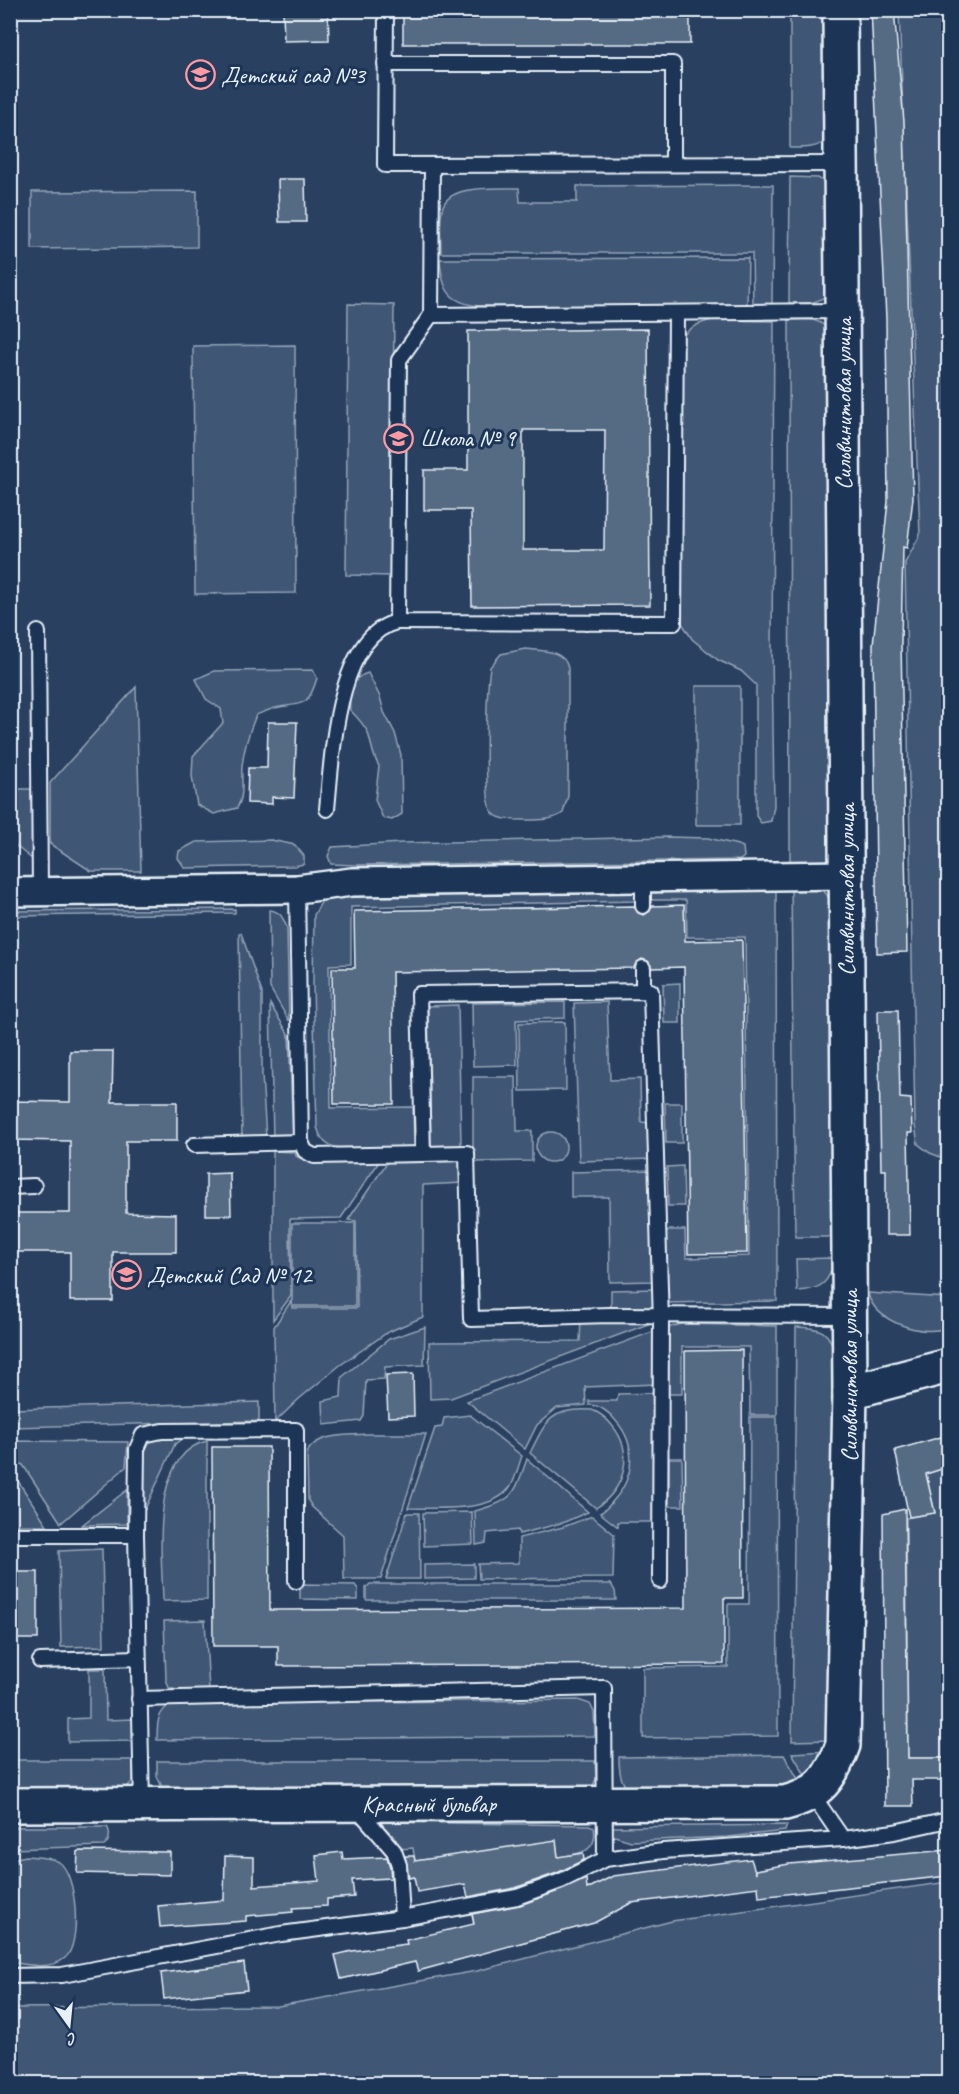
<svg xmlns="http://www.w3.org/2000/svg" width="959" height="2094" font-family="Caveat,sans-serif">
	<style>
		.green { fill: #415774; stroke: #94a4b6; stroke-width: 1.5 }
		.building { fill: #556a83; stroke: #e8f1f8; stroke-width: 1.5; fill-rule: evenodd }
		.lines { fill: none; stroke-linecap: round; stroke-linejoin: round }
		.service-casing { stroke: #e8f1f8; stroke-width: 18 }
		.minor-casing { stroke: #e8f1f8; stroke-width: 32 }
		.tertiary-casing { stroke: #e8f1f8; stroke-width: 38 }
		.service { stroke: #1d3557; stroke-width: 14 }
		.minor { stroke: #1d3557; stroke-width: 27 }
		.tertiary { stroke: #1d3557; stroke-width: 33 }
		.labels { text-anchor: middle; stroke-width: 6; stroke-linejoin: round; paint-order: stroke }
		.poi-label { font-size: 24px; fill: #e8f1f8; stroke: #1d3557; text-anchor: start }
		.street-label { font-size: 24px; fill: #e8f1f8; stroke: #1d3557 }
	</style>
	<rect width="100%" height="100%" fill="#294061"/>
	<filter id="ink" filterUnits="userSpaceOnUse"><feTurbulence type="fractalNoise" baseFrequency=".0167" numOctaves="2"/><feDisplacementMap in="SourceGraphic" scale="12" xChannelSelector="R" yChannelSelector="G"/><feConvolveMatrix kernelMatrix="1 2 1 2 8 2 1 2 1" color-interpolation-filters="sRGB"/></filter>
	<g filter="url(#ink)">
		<g class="green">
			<path d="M790,11H829L827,140C815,149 804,148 790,148Z"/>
			<path d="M899,11H948V1160L930,1153L918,1144L915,1125L905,563L920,535Z"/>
			<path d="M790,177L818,178L826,183L828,294C816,305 804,303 789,303Z"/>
			<path d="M773,185L772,305H753L752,253H441C441,240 439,224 442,210C446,183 498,189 519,188L520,202H577V186Z"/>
			<path d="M197,191V247L32,249V192Z"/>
			<path d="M748,258L747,305L480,306C448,303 442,289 440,259Z"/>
			<path d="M348,304L394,305L392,576L346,575Z"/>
			<path d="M713,320L774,321L772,649L774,806L771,821L761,823L756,816V685L741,671L718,660L692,639L682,623L680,339C690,327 698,323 713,320Z"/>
			<path d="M789,320C804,320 821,316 829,332L832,856L826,862L790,865Z"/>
			<path d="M295,345L296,593L195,594L193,346Z"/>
			<path d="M525,649C541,651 564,649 568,668V796L563,813C552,821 537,820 523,820C514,820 499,820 493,813C482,802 487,687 490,667L501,654Z"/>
			<path d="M313,670L317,678C309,705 305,703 280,707C272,708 264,712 256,715C249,732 244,747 242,766C241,781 245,795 237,808L214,814L197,805L192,776L193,756L223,723L221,709L206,699L196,679L214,671Z"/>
			<path d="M368,673L380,697L384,712L395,733L401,755L402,814L392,820L383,818L375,800L379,766C372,755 372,745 368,733C364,724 357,717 350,710C349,693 349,678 368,673Z"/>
			<rect x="696" y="686" width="44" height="139"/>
			<path d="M136,687L141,871H91L50,844V783Z"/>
			<path d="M11,789H31L33,860L11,842Z"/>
			<path d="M669,837L708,838L738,845L743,847L744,857L740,860L356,865L331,864L328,856L332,847L402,843Z"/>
			<path d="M271,840L295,845L304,856V864L294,866L185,868L178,858L179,851L196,842Z"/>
			<path d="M776,881L777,1301L664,1303L665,1234L670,1230H685L686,1258L749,1256L745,937H687L686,900H647L649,884Z"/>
			<path d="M634,883L638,901L351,907V964L329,965L331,1108L413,1107L414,1148C390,1149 351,1154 329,1145C322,1142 319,1134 317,1127L313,986L314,915L323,899L344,890Z"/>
			<path d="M791,885C807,885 822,882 829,899L834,1237H795Z"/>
			<path d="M235,909V913L10,916L11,911Z"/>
			<path d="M269,910C280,911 283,917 287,928L289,1021L270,988Z"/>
			<path d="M239,933H241L262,993V1075L266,1138H242Z"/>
			<path d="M680,983V1023H664L663,984Z"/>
			<path d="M565,1002V1018L516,1020L517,1065L473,1066L472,1003Z"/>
			<path d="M607,1002L610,1080L640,1079L641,1122L651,1123L652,1159L579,1161L574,1003Z"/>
			<path d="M270,1004L289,1035L293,1138L273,1139Z"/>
			<path d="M458,1005L461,1145L431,1146L428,1006Z"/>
			<path d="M565,1022L566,1090L520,1091L519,1023Z"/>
			<path d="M473,1077H516L517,1131H532V1161L473,1162Z"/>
			<path d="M665,1103H682V1143H666Z"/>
			<circle cx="551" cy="1147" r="15"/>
			<path d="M273,1151L295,1152L296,1156L304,1160L381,1159L341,1218L290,1219L291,1296L273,1320Z"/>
			<path d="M463,1156L464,1183L423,1185V1317L388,1332L339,1366L299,1399L275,1422L274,1327L291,1301L292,1308H357L356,1221L348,1220L390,1158Z"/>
			<path d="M683,1166L684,1206H668L667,1167Z"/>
			<path d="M652,1170L654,1281L610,1282L609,1197H571V1172Z"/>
			<rect x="292" y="1223" width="63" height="83"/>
			<path d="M832,1258C832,1283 820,1290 797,1291L796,1259Z"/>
			<path d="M656,1289V1311H611V1290Z"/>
			<path d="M868,1293L948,1298V1327C925,1338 873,1322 868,1293Z"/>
			<path d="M581,1319L656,1321L451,1398L430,1399L429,1342L580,1341Z"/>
			<path d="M682,1324L777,1326V1415H750L749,1347H682V1394H665L666,1340L670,1327Z"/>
			<path d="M425,1327L424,1365L385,1367L384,1379L366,1380L364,1416L361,1421L324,1425L323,1401L341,1397L342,1377L389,1339Z"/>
			<path d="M796,1327C823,1328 828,1330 837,1356L832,1740L792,1741Z"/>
			<path d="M657,1330V1384L585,1387L586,1405L557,1408L537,1425L525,1449L467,1401Z"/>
			<path d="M657,1393L655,1522H618V1527L600,1513C606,1510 609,1506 613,1501C635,1477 637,1445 616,1421C610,1413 600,1405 589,1405V1401H617L618,1394Z"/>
			<path d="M259,1402V1421L11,1427V1409Z"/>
			<path d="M592,1410C600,1413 606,1418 611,1424C635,1452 626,1488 596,1508L530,1453C546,1420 552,1407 592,1410Z"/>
			<path d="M470,1415L522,1456C518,1466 516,1479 510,1487C493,1513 436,1508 408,1508L435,1428L442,1427L444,1418Z"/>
			<path d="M750,1417H777L778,1736L643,1738V1668L728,1667V1604H749Z"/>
			<path d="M365,1434H426L381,1579H344L343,1535L312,1507L308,1500L307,1453C315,1433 347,1436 365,1434Z"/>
			<path d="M165,1435H187L175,1444L140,1520V1463L145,1440Z"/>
			<path d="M11,1441L128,1442L126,1467L61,1523L23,1465L11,1461Z"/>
			<path d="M207,1441V1600L163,1601C162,1557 149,1454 207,1441Z"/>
			<path d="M669,1458H682L683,1506H669Z"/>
			<path d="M527,1459L588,1512L562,1523L519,1534L518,1530L487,1533L486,1543L476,1545L475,1511C514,1500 514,1496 527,1459Z"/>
			<path d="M948,1467V1781L947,1758H908L906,1518L935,1513L926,1474Z"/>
			<path d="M10,1474L14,1475L47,1525H11Z"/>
			<path d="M127,1490V1524L82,1525Z"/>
			<path d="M472,1512L473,1544L424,1546L423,1513Z"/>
			<path d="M407,1513H419L420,1579H386Z"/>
			<path d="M592,1516L614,1534L613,1578L479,1579L478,1564L519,1563V1538L563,1527Z"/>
			<path d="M102,1549L104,1646L61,1647L59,1551Z"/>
			<path d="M474,1564V1578L424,1579V1565Z"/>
			<path d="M304,1584L355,1585L358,1589V1600L300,1599V1590Z"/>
			<path d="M370,1584H611L615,1591L616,1600H366V1588Z"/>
			<path d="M205,1620L209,1691L184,1692L169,1688L166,1679L164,1621Z"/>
			<path d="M89,1669H105L106,1720L135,1719V1741L68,1742V1719L89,1718Z"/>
			<path d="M578,1700L590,1704L594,1712L595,1736L157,1740C157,1723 157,1714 170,1704Z"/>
			<path d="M831,1751L808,1780L792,1753Z"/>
			<path d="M784,1755L801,1784L791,1789L629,1791C620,1782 619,1769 619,1757Z"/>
			<path d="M10,1760H133V1781L125,1789L11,1793Z"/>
			<path d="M157,1761H595L596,1779L591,1790L174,1793L162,1787L157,1776Z"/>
			<path d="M379,1822L589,1825L594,1827C599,1853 578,1854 558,1857L556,1841L415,1861L413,1848L399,1849L395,1838Z"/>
			<path d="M787,1825L785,1831L728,1837L631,1841L611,1835L610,1827Z"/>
			<path d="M11,1827H107C111,1833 110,1841 104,1846L11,1849Z"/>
			<path d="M26,1856C36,1857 51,1857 59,1862C77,1874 82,1944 65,1958C51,1970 27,1965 11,1962V1859Z"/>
			<path d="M948,1882V2083H11V2008L278,2006L477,1971L672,1921Z"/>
		</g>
		<g class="building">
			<path d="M283,10H328L329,40L284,41Z"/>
			<rect x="403" y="10" width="287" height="34"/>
			<path d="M871,10H894L904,122L913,498L907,548L903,547L901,643L907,952L877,953L873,645L888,501L886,318Z"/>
			<path d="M278,179H305L306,222H279Z"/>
			<path d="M648,329L650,605L472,606L471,510H424V470H468V331ZM523,430H605L604,550H523Z"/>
			<path d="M268,722H297L294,798L272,797V804L247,803L248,768H267Z"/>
			<path d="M684,905L685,941L742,940L747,1253L688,1254L684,967L652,968L648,961L642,959L636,963L634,968L392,972L394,1104H334L332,968H355L354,911L634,906L638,913L644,915L650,911L652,906Z"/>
			<path d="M878,1010H898L900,1098L911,1099L912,1133H908L910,1235H886V1170H881Z"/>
			<path d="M70,1051H113L112,1102H177V1141H126V1213L176,1214V1252H113V1301H70V1252H10V1213H70V1141L10,1140V1101L70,1102Z"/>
			<path d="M230,1173L231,1215H206V1174Z"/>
			<path d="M742,1350L743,1598H724V1664L278,1666V1646H213L212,1447H269L270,1610L686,1608L685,1351Z"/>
			<path d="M413,1374L414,1416L388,1417L386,1375Z"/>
			<path d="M948,1435V1467L926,1474L935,1513L909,1517L895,1450Z"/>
			<path d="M905,1509L908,1758H947L948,1780H912L913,1806H885L883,1514Z"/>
			<rect x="10" y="1572" width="28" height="67"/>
			<path d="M556,1840L558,1857L583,1853L584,1860L557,1873L515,1888L468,1897L465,1884L417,1892L414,1877L409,1878L405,1856H414L415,1861Z"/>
			<path d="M948,1850V1876L759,1897L758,1887L631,1903L594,1923L418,1971L415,1962L341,1979L335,1955L352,1951L407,1944L406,1940L474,1924L472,1914L520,1905L564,1889L586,1879L587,1889L613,1876L751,1859L756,1874V1870L789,1864Z"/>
			<path d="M78,1851L170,1852V1875L77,1873Z"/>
			<path d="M342,1852L343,1859L387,1857L390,1867L391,1878L352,1880L354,1897L327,1899V1906L292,1908L293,1912L246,1916V1921L160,1927L158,1906L224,1900L225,1856L254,1857V1886L319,1881L316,1855Z"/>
			<path d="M244,1963L247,1990L164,1999L161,1973Z"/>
		</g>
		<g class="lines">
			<defs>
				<g id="service">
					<path d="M386,10L385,165L842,164"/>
					<path d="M385,64H673V164"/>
					<path d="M432,165L431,315L399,360L397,622L674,623L676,313"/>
					<path d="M431,315L843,311"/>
					<path d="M38,632L40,891"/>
					<path d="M327,809C332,760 336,635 397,622"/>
					<path d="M643,878V906"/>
					<path d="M297,889L301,1142L305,1151L314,1156L423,1154L419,994L651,991L661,1321L660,1581"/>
					<path d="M643,968V991"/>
					<path d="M194,1145L301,1142"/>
					<path d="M423,1154L467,1153L471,1319L609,1315L849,1316"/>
					<path d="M10,1187L34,1186"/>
					<path d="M10,1535H136L142,1805"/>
					<path d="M136,1535L137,1449L143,1435L162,1431L296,1430V1581"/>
					<path d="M40,1661L138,1658"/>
					<path d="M139,1699L604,1688L605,1859"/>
					<path d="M812,1794L843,1839"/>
					<path d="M356,1807L394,1851L399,1865L402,1918"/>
					<path d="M10,1976L62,1975L281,1934L402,1918L517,1897L561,1881L605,1859L663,1851L843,1839L894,1832L948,1820"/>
				</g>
				<path id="minor" d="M10,892L297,889L352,882L846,875"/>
				<g id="tertiary">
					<path d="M850,1392L948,1366"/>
					<path d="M10,1805L785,1803C820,1794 831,1778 843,1745L850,1392L840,10"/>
				</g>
			</defs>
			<use href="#service" class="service-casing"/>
			<use href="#minor" class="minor-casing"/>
			<use href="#tertiary" class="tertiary-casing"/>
			<use href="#service" class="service"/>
			<use href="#minor" class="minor"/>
			<use href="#tertiary" class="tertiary"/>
		</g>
	</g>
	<defs>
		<symbol id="school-ring" viewBox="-11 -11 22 22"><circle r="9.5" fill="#1d3557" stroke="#ff9aa2" stroke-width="1.5"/><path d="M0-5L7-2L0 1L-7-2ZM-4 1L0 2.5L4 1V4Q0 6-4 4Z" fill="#ff9aa2"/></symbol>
	</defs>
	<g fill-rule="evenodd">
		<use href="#school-ring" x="184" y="58" width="33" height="33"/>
		<use href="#school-ring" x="382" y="422" width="33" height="33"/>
		<use href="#school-ring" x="110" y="1258" width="33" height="33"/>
	</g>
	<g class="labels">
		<g class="poi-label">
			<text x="221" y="83">Детский сад №3</text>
			<text x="420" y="446">Школа № 9</text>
			<text x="147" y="1283">Детский Сад № 12</text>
		</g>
		<g class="street-label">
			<text transform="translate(843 404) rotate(-90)" y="8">Сильвинитовая улица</text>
			<text transform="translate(846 890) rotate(-90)" y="8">Сильвинитовая улица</text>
			<text transform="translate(849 1376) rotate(-90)" y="8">Сильвинитовая улица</text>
			<text x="429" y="1812">Красный бульвар</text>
		</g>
	</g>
	<rect width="959" height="2094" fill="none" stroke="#1d3557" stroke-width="36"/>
	<rect x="18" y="18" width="923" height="2058" fill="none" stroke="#e8f1f8" stroke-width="2" filter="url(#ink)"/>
	<g transform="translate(69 2025) rotate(165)" stroke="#1d3557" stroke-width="4.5" paint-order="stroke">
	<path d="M0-4.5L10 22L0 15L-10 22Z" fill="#e8f1f8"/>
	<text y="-9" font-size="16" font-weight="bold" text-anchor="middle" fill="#e8f1f8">С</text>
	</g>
</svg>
